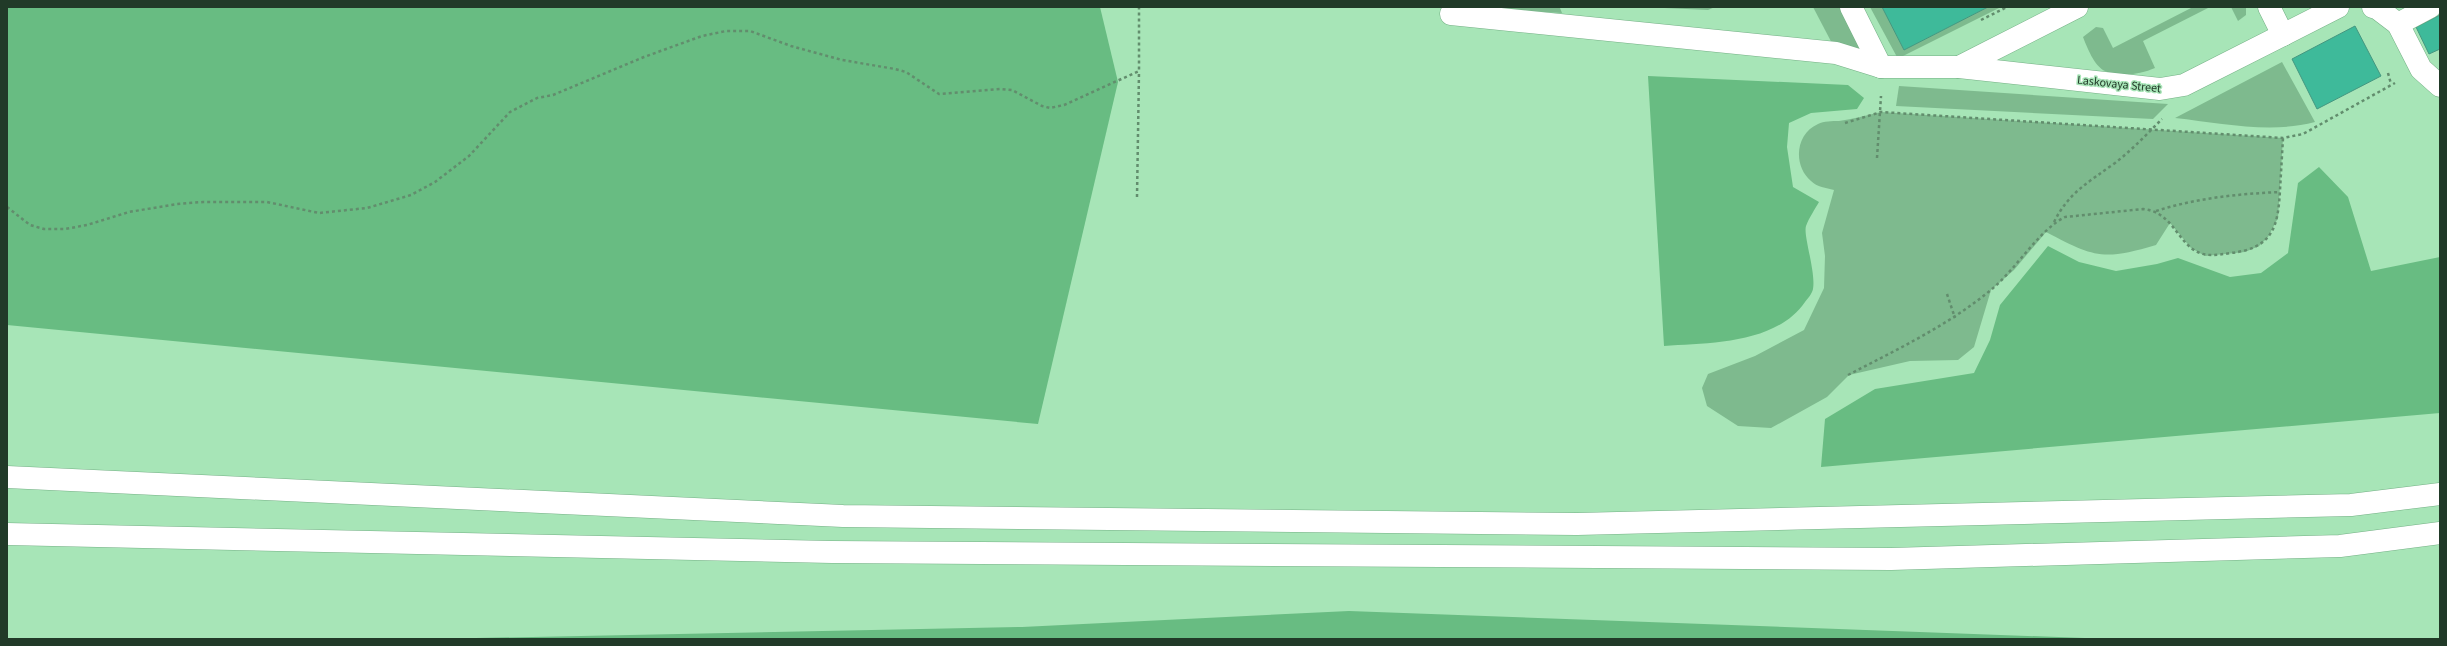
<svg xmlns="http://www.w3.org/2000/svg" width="2447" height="646" font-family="'Source Sans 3',sans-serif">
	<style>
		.green { fill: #7eba8e }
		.forest { fill: #68bc82 }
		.building { fill: #3eba9a; stroke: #449780 }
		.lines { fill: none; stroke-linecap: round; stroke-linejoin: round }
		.minor-casing { stroke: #74b085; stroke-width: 23 }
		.major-casing { stroke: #74b085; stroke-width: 23 }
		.path { stroke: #628d6d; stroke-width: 2.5; stroke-dasharray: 3 3; stroke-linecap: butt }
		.minor { stroke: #fff; stroke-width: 22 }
		.major { stroke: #fff; stroke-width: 22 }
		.labels { text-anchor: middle; stroke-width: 3; stroke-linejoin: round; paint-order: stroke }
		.street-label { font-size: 12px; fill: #213a28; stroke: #a7e5b7 }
	</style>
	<rect width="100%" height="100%" fill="#a7e5b7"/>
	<g class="green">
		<path d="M1511,7H1562L1560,8L1562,13L1477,8Z"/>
		<path d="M1643,7H1715L1708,10Z"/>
		<path d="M1813,7H1846L1863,45L1858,49H1835Z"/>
		<path d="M1870,7H1882L1904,50L1988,7H2001L1901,57H1897Z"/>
		<path d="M2193,7H2210L2143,41L2155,68C2141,74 2119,78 2105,71C2094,66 2087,47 2083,37L2096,27L2103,28L2113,48Z"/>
		<path d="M2231,7H2246V15L2238,21Z"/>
		<path d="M2282,62L2315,122C2270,134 2221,123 2175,118Z"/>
		<path d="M1899,86L2168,104L2153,119L1896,106Z"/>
		<path d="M1881,112L2283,138L2278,218L2268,237L2259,246L2245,252L2205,256L2191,248L2170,223L2156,245C2102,261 2094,257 2046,232L2014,270L1991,290L1974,347L1958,360L1910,361L1849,375L1827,397L1771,428L1738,426L1707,406L1702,388L1708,374L1755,356L1804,330L1824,288L1825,256L1822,233L1834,190C1826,188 1817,187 1811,181C1793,166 1795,134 1818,124C1824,121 1832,121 1839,121C1853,119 1867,115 1881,112Z"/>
	</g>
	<g class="forest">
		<path d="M7,7H1100L1118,82L1038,424L7,325Z"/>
		<path d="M1648,76L1848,85L1864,98L1857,109L1811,113L1789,123L1787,147L1793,187L1819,202C1815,209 1809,218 1806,226C1803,235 1816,272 1813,289C1812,294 1808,298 1805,302C1776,344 1710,343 1664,346Z"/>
		<path d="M2319,167L2348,197L2371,271L2440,257V413L1821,467L1825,419L1875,389L1974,373L1990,340L2000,305L2048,246L2079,262L2116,271L2157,264L2178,258L2230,277L2261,273L2288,253L2298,183Z"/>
		<path d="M1349,611L2111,639H429L1022,627Z"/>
	</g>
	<g class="building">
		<path d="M1882,7H1988L1904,50Z"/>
		<path d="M2440,15V49L2429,54L2416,27Z"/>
		<path d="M2355,26L2381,76L2317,109L2292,59Z"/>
	</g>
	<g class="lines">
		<defs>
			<g id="minor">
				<path d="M1851,7L1881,67"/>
				<path d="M2269,7L2283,35"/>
				<path d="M2373,7L2377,8L2398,24L2421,69L2440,86"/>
				<path d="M1451,14L1836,53L1881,67H1959L2160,89L2184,85L2338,7"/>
				<path d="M2398,24L2430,7"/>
				<path d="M1959,67L2077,7"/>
			</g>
			<g id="major">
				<path d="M7,477L843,516L1577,524L2351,505L2440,494"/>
				<path d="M7,534L832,552L1891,559L2340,546L2440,533"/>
			</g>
		</defs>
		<use href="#minor" class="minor-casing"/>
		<use href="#major" class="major-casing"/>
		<g class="path">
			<path d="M1981,20L2007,7"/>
			<path d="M2388,73L2391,84"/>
			<path d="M1845,123L1881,112L2283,138L2303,134L2395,83"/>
			<path d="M1877,158L1881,96"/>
			<path d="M1137,197L1139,71"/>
			<path d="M7,207L30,225L44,229H65L87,225L129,212L177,204L203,202H267L319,213L367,208L411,195L435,182L469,156L510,112L537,98L553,95L644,57L702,36L726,31H750L791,46L842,60L895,69L906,72L939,94L1001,89L1012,90L1042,106L1050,108L1064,105L1139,71V7"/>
			<path d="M2156,211C2197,198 2237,194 2280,192"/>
			<path d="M2054,222C2069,192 2089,182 2115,163C2132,150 2147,134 2162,119"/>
			<path d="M1947,294L1955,318"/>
			<path d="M1848,375C1898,349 1949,325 1992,289C2017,268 2039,230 2065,217L2143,209C2169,212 2174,233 2191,248C2204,258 2216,255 2231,253C2273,248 2278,227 2280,190C2281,173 2282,155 2283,138"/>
		</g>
		<use href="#minor" class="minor"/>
		<use href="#major" class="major"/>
	</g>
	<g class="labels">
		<g class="street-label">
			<text transform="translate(2119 84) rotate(6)" y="4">Laskovaya Street</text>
		</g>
	</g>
	<rect width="2447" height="646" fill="none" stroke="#213a28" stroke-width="16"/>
</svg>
